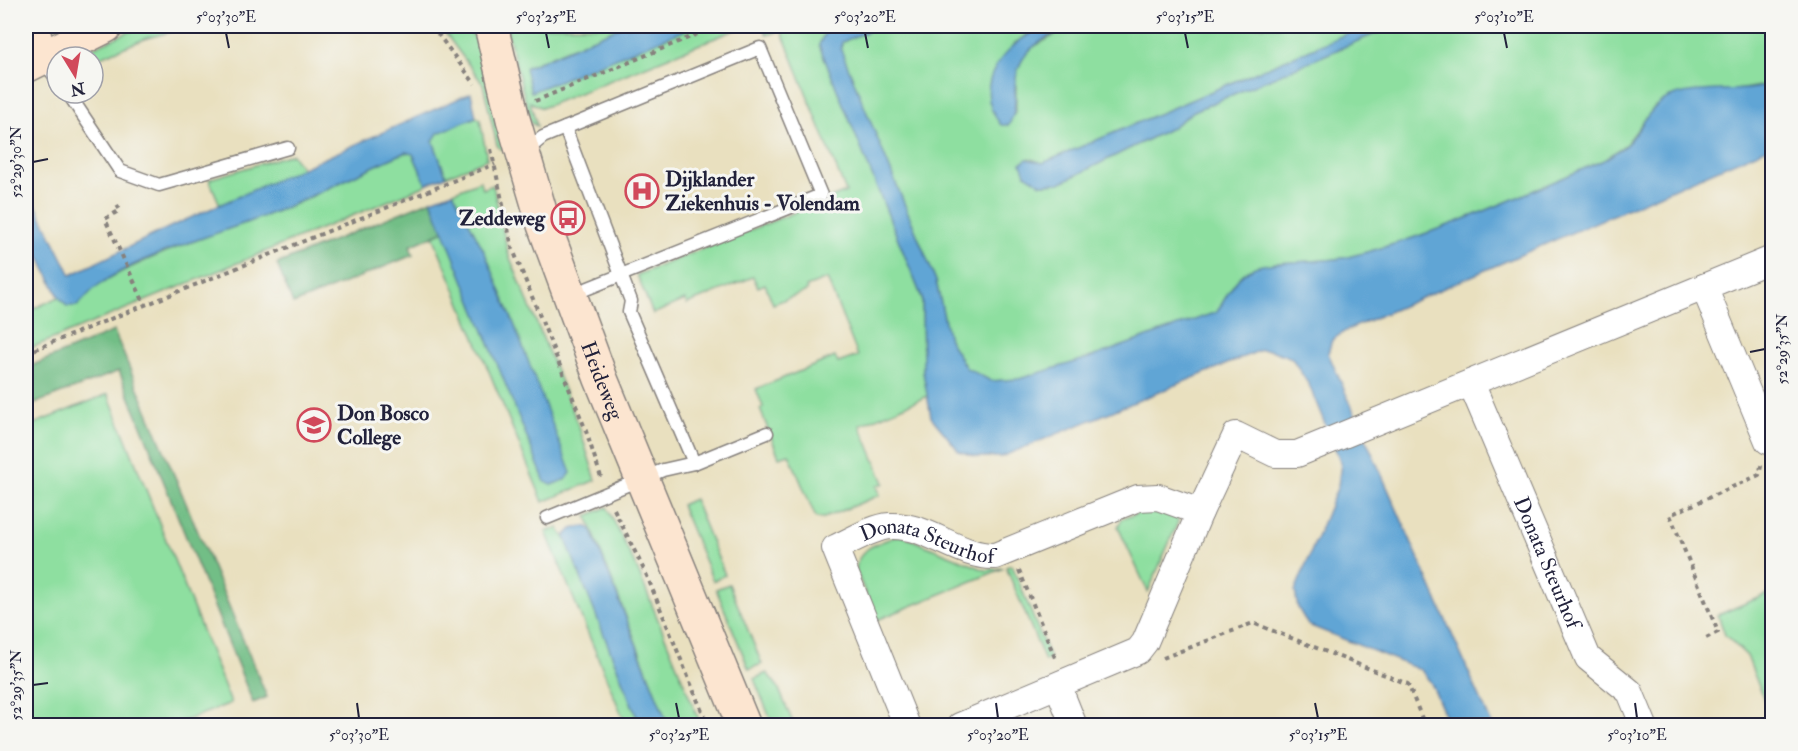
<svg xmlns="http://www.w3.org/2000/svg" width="1798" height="751" font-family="'IM FELL Double Pica',serif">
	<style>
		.green { fill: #8edfa0; stroke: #58806e; stroke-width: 1.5 }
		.forest { fill: #72be86; stroke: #4a7060; stroke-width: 1.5 }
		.water { fill: #60a5d5; stroke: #416488; stroke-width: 1.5 }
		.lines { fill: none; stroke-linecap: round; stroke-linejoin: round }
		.lane-casing { stroke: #86817d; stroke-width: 15 }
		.street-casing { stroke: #86817d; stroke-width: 28 }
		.secondary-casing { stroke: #86817d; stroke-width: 36 }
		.path { stroke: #86817d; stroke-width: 4; stroke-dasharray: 4.5 4.5; stroke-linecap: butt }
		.lane { stroke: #fff; stroke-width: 12 }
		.street { stroke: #fff; stroke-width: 26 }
		.secondary { stroke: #fce5d0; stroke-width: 33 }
		.ticks { fill: none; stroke: #22223b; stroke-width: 2 }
		.labels { text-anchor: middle; stroke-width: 6; stroke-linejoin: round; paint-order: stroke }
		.poi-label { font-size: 21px; font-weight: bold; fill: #22223b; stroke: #f6f6f2; text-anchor: start }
		.street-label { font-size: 21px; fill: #22223b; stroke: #f6f6f2 }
		.neatline { fill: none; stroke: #22223b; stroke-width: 2 }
		.ticks-label { font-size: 15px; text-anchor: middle; fill: #22223b }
	</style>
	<rect width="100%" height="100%" fill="#f6f6f2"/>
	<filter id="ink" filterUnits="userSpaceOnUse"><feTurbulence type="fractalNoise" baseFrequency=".0167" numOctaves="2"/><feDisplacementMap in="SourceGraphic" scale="12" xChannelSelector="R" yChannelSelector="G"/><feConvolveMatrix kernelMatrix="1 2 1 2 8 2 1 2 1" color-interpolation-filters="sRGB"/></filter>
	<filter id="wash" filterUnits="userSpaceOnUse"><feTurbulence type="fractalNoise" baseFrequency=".008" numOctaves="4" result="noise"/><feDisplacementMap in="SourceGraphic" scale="24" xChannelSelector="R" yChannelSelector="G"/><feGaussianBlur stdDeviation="1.35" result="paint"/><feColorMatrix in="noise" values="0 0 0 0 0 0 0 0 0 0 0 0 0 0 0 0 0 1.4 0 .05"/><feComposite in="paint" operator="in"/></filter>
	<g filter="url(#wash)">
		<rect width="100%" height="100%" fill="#e9e0bf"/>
		<g class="green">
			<path d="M142,26H193L147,38L93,60V57H72Z"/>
			<path d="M440,26H461L478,39L506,148L500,149L497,145L483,84Z"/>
			<path d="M509,26H622L526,67L531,92L695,26H745L542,108L530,102L537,126L531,123L507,30Z"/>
			<path d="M763,26H832L827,28L819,45L922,298L923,372L928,396L860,425L884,483L877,486L880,495L824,518H816L789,454L779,457L760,409L763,407L756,389L835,357L838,363L858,356L827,279L806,287L807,291L773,304L765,284L758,287L753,277L687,304L685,300L653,314L637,275L846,192L781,30L767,35Z"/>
			<path d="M880,26H1045L1029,33L1014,44L1007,126L1016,110V73L1026,51L1071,26H1365L1043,163L1029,158L1022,163L1041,184L1060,183L1171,128L1194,111L1393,26H1772V84L1736,90L1685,93L1655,106L1627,143L1604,160C1520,196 1437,235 1348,257C1325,263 1268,260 1253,268C1234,277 1228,295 1217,312L1092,357L1019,379L991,381L966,368L949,340L936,281L841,50L842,42Z"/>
			<path d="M476,117L480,119L487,159L446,176L433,141L437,133Z"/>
			<path d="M407,152L413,154L426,184L422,187L26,350V312L59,297L67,306C85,302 86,293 100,284C114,274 130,268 145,261C194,239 245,225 295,204C332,188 368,167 407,152Z"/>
			<path d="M292,154L302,169L220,205L209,179Z"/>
			<path d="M480,181L483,189L493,185L508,253L578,424L596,480L543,502L433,236L444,231L545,481L566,480L570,473L514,324L485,253L453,192Z"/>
			<path d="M108,394L231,703L174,725H26V427Z"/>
			<path d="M694,499L725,575L713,581L681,505Z"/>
			<path d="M607,507L639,573L701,725H668L587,516Z"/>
			<path d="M1152,508L1177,517L1178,522L1148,592L1118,527L1122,519Z"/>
			<path d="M558,528L566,540L640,725H626L546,532Z"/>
			<path d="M900,535L985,570L1004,568L877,620L856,571C856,547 882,542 900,535Z"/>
			<path d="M1012,565L1050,659L1045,661L1006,567Z"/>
			<path d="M729,584L762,664L749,669L716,589Z"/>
			<path d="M1772,592V720L1747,656L1725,635L1718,615Z"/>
			<path d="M767,673L778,687L794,725H773L754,679Z"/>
		</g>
		<g class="forest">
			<path d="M431,200L444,231L410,246L413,255L293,304L277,264Z"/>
			<path d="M114,331L267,697L253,703L119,371L26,407V368Z"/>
		</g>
		<g class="water">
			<path d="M622,26H695L531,92L525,68Z"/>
			<path d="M832,26H880L842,42L841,50L936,281L949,340L966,368L991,381L1019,379L1092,357L1217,312C1228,295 1234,277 1253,268C1268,260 1325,263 1348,257C1437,235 1520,196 1604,160C1611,155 1620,150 1627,144C1641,130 1648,108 1666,99C1696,84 1740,95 1772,84V146L1347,330L1332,340L1328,353L1492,725H1449L1431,683L1421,670L1308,625L1298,608L1295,591L1338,486L1341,463L1309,385L1292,358L1271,350H1261L1001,457H978L959,451L931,417L923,372L922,298L819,45L827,28Z"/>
			<path d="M1045,26H1071C1040,40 1016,51 1015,88C1015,103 1016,112 1009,125H1001C968,83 1006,43 1045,26Z"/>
			<path d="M1365,26H1393L1194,111L1171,128L1060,183L1041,184L1025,174L1021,163L1027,159L1043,163Z"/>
			<path d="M471,93L476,117L438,133L433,141L446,176L426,184L413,154L406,152C363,170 321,193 277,211C222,234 148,251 100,284C91,290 85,299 77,306H67L59,297L26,229V186L71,275L172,226Z"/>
			<path d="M453,192L485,253L514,324L571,473L566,479L552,485L545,482L431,200Z"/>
			<path d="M585,526L591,529L668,725H640L566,540L565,536L572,529Z"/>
		</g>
	</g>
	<g filter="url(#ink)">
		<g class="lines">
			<defs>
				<g id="lane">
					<path d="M42,61L57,78"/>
					<path d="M68,93L120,171L159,185L288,148"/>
					<path d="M565,128L631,301L629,312L694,463"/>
					<path d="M526,151L543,137L760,48L821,195L571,295"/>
					<path d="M547,518L663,470L694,463L767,433"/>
				</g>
				<g id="street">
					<path d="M1704,287L1768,441"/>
					<path id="s1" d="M1471,383L1588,658L1630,692L1644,726"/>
					<path d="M1058,686L1074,726"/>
					<path id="s2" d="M907,726L835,548C851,541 873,527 890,526C928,524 958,557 995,556L1138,498L1158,497L1200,512"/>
					<path d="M960,726L1138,651L1145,642L1200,512L1236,435L1275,454H1297L1772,259"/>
				</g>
				<g id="secondary">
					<path d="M32,26L40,58"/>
					<path id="s3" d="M491,26L513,119L544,225L601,379L744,726"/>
					<path d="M26,66L106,26"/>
				</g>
			</defs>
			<use href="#lane" class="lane-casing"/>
			<use href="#street" class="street-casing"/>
			<use href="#secondary" class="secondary-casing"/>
			<g class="path">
				<path d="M432,26L475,84"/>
				<path d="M535,101L717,26"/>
				<path d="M491,149L512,247L585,428L602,480"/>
				<path d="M117,205L120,210L105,219L145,305"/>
				<path d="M26,353L495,164"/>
				<path d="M614,509L647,576L708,726"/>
				<path d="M1019,570L1056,660"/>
				<path d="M1706,638L1718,632L1670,515L1759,475L1762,462"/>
				<path d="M1163,658L1253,623L1408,684L1425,726"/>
			</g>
			<use href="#lane" class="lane"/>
			<use href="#street" class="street"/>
			<use href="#secondary" class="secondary"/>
		</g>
	</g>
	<path class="ticks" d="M226,33L229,48M546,33L549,48M865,33L868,48M1185,33L1188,48M1504,33L1507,48M33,162L48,159M1750,352L1765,349M33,685L48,683M357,703L359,718M676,703L679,718M996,703L998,718M1315,703L1318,718M1635,703L1637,718"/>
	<defs>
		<symbol id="hospital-ring" viewBox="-11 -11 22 22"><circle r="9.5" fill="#f6f6f2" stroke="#d1495b" stroke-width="1.5"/><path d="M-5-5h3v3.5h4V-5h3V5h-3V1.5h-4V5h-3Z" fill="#d1495b"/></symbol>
		<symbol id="bus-ring" viewBox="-11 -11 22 22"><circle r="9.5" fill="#f6f6f2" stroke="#d1495b" stroke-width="1.5"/><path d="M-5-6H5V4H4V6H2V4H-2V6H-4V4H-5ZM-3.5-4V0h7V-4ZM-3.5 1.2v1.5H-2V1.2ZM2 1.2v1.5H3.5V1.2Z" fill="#d1495b"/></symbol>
		<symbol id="school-ring" viewBox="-11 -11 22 22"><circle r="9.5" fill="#f6f6f2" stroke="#d1495b" stroke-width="1.5"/><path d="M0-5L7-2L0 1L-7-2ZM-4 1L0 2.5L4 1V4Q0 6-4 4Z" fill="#d1495b"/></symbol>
	</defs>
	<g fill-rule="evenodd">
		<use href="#hospital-ring" x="623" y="172" width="38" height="38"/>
		<use href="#bus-ring" x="549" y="199" width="38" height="38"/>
		<use href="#school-ring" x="295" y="406" width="38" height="38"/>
	</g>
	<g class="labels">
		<g class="poi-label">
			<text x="665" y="186">Dijklander<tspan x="665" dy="24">Ziekenhuis - Volendam</tspan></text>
			<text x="545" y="225" text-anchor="end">Zeddeweg</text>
			<text x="337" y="420">Don Bosco<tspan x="337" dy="24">College</tspan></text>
		</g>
		<g class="street-label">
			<text dy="7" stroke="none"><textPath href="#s3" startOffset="372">Heideweg</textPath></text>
			<text dy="7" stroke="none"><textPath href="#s2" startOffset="291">Donata Steurhof</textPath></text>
			<text dy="7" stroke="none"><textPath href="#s1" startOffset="195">Donata Steurhof</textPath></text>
		</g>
	</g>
	<rect width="1798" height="751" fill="none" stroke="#f6f6f2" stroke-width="66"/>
	<g transform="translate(75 75) rotate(169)"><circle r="28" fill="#f6f6f2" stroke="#a1a1a9" stroke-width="1.5"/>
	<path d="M0-4.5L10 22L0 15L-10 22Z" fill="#d1495b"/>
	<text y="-9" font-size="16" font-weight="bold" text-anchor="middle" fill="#22223b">N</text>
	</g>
	<rect x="33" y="33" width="1732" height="685" class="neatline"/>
	<g class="ticks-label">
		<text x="226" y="22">5°03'30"E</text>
		<text x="546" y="22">5°03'25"E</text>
		<text x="865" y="22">5°03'20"E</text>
		<text x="1185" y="22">5°03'15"E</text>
		<text x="1504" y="22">5°03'10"E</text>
		<text transform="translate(16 162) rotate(-90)" y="5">52°29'30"N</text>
		<text transform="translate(1782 349) rotate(-90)" y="5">52°29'35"N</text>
		<text transform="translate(16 685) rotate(-90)" y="5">52°29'35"N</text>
		<text x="359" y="740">5°03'30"E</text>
		<text x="679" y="740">5°03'25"E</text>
		<text x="998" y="740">5°03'20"E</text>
		<text x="1318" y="740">5°03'15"E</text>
		<text x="1637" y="740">5°03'10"E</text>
	</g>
</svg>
